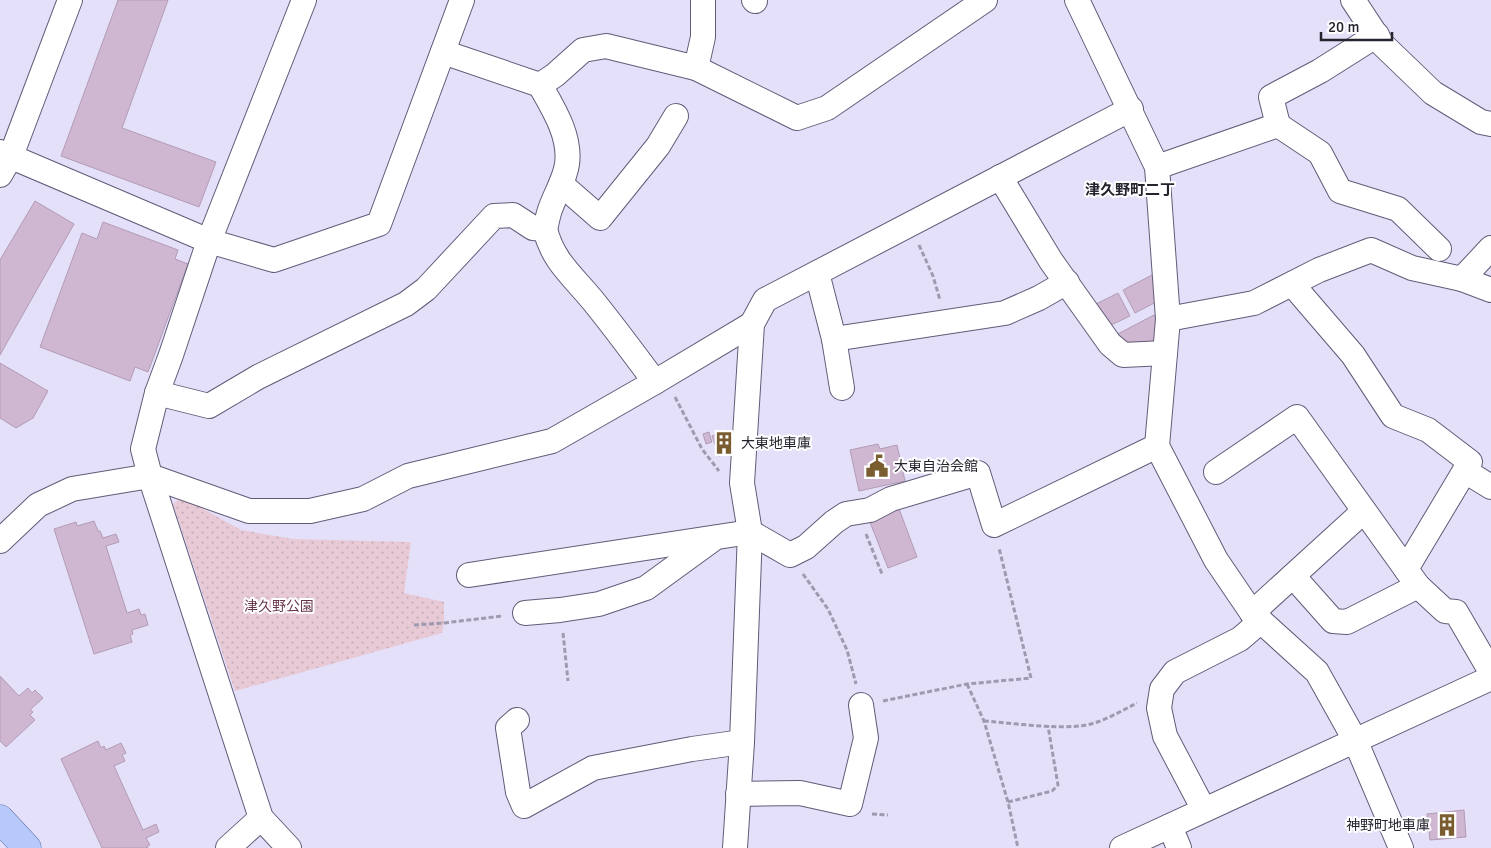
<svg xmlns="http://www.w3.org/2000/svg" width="1491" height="848" font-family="Signika,'Noto Sans JP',sans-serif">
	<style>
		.grass { fill: url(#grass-dots) }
		.building { fill: #cfb7d1; stroke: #b29bb5 }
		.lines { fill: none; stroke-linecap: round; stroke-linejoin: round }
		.minor-casing { stroke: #625b78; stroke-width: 26 }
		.major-casing { stroke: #6478b0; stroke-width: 29 }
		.path { stroke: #9e9aaf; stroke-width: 3; stroke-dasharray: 5 2.5; stroke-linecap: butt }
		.minor { stroke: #fff; stroke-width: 24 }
		.major { stroke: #b6c9f9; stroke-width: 28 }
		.labels { text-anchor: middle; stroke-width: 4; stroke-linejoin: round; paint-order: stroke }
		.poi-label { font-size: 14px; fill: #26232f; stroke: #fff; text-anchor: start }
		.park-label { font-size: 14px; fill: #68374e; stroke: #fff }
		.neighbourhood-label { font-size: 15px; font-weight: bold; fill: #26232f; stroke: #fff }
	</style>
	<defs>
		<pattern id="grass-dots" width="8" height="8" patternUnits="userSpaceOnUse" patternTransform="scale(1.25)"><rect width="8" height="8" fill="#e7cad6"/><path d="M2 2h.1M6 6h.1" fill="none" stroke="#c6adb8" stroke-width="1.8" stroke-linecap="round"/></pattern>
	</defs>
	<rect width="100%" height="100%" fill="#e5e0fa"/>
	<path class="grass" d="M182,497L241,530L293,539L411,542L404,593L444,602V623L442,633L235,691L173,504Z"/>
	<g class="building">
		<path d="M118,0H168L122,128L216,162L199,207L61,156Z"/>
		<path d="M35,201L74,224L0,355V260Z"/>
		<path d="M103,222L178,250L175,259L188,264L148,372L135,367L130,381L40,347L82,233L97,239Z"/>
		<path d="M1152,275L1157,286L1154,287L1160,300L1135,313L1123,290Z"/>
		<path d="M1118,293L1130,316L1105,328L1094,305Z"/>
		<path d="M1154,315L1158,323L1155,342L1122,352L1112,337Z"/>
		<path d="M0,363L48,391L33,418L16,428L0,418Z"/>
		<path d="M728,430L735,450L719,456L712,436Z"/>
		<path d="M709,432L712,442L706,444L703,434Z"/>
		<path d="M878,444L880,449L897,445L905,481L859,491L850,450Z"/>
		<path d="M898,506L917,557L888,568L868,517Z"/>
		<path d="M94,521L98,531H100L103,538L116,534L119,542L106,546L127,613L139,609L141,615L145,614L148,625L132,630L133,634L130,635L132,642L94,654L54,529L76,522L77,526Z"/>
		<path d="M0,676L19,696L28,688L32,693L35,690L43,698L30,710L33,712L30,715L35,720L6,747L0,741Z"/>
		<path d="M98,741L101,748L104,746L106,750L121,743L126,753L122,755L125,761L114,766L143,830L156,824L159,832L146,838L150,845L147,846L148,848H102L61,759Z"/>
		<path d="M1464,810L1466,837L1430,840L1427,814Z"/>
	</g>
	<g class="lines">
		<defs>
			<g id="minor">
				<path d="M754,0L755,1"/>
				<path d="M1077,0L1157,167L1168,319L1157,446L1216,560L1252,613L1317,672L1355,740L1401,848"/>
				<path d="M1353,0L1382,44L1433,93L1481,122L1491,124"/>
				<path d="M443,52L540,85L555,75L583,50L606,46L696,68L797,118L827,108L985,0"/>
				<path d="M696,68L703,37V0"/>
				<path d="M1278,125L1271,97L1320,71L1377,35"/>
				<path d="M0,152L209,241L274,260L379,224L462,0"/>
				<path d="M1157,167L1278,125L1320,153L1340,191L1398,209L1439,249"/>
				<path d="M0,175L11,156L70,0"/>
				<path d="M1000,177L1051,261L1110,344L1123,355L1165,353"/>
				<path d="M561,184L600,218L658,146L676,116"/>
				<path d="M545,229C553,262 574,277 594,302C615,328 635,355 655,382"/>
				<path d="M817,273L834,339L842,388"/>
				<path d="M1462,279L1491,290"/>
				<path d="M1292,284L1353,355L1393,416L1428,430L1470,462L1406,569"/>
				<path d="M1168,319L1254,303L1319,270L1371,250L1412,268L1462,279L1491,248"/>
				<path d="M834,339L1005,313L1039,298L1067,282"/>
				<path d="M157,393L209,406L258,377L406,304L426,289L494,216L513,215L533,228L545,229C547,222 548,214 551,207C556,193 565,179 567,164C571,136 553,108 540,85"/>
				<path d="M1465,471L1491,487"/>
				<path d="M1216,472L1297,417L1418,586L1445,611L1456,612L1491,672"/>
				<path d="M0,541L38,505L72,489L150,476L249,511H310L363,499L408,476L552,441L655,382L752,324"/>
				<path d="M469,575L750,532L790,555L806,547L834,522L846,514L870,510L891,499L978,473L994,525L1157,446"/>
				<path d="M1293,576L1333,621L1347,622L1418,586"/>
				<path d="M525,613L560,610L599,604L646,588L712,540"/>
				<path d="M1252,613L1364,511"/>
				<path d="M517,720L508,728L518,792L524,806L593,768L692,749L742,742"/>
				<path d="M738,794L800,793L850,804L866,738L861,705"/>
				<path d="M1204,810L1165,736L1159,708L1162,689L1175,672L1240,639L1261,621"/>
				<path d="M1170,826L1179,848"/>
				<path d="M228,848L261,818"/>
				<path d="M289,848L261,818L150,476L143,449L157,393L171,355L209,241L304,0"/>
				<path d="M735,848L742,742L750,532L742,483L752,324L765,300L1131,109"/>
				<path d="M1122,848L1491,678"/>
			</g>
			<path id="major" d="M0,819L27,848"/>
		</defs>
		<use href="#minor" class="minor-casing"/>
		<use href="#major" class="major-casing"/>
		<g class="path">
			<path d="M919,245L933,276L940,300"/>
			<path d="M675,397L702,449L719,471"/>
			<path d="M866,534L882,574"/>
			<path d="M803,574L828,609L847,650L856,684"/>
			<path d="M414,625L444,623L502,616"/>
			<path d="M563,633L568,681"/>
			<path d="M967,684L984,721L1008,802L1018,848"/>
			<path d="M883,701L967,684L1031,678L999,548"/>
			<path d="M984,721C1015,723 1049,729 1080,726C1100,724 1119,712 1137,703"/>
			<path d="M1008,802L1052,791L1058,785L1048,726"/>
			<path d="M872,814L888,815"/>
		</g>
		<use href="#minor" class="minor"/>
		<use href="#major" class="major"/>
	</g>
	<defs>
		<symbol id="building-bare" viewBox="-9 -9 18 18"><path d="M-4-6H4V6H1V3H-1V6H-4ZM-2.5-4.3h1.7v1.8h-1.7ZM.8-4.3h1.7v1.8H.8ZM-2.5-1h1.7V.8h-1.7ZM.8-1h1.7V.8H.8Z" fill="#795c2f" stroke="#fff" stroke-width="2.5" paint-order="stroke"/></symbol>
		<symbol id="civic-bare" viewBox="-9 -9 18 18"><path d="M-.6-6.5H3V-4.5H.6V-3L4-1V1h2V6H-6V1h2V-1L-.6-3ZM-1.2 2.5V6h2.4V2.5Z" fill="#795c2f" stroke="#fff" stroke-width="2.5" paint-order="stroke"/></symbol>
	</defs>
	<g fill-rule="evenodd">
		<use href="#building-bare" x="708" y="427" width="32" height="32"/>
		<use href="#civic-bare" x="861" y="450" width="32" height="32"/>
		<use href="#building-bare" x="1431" y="809" width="32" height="32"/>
	</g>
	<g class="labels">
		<g class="poi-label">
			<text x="741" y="448">大東地車庫</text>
			<text x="894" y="471">大東自治会館</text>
			<text x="1430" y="830" text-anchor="end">神野町地車庫</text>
		</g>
		<g class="park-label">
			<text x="279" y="611">津久野公園</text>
		</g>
		<g class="neighbourhood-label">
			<text x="1130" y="195">津久野町二丁</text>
		</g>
	</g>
	<path d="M1321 32v8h71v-8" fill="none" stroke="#26232f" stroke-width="2.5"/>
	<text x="1328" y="32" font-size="15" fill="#26232f" stroke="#ffffff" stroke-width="4" paint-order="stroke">20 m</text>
</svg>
